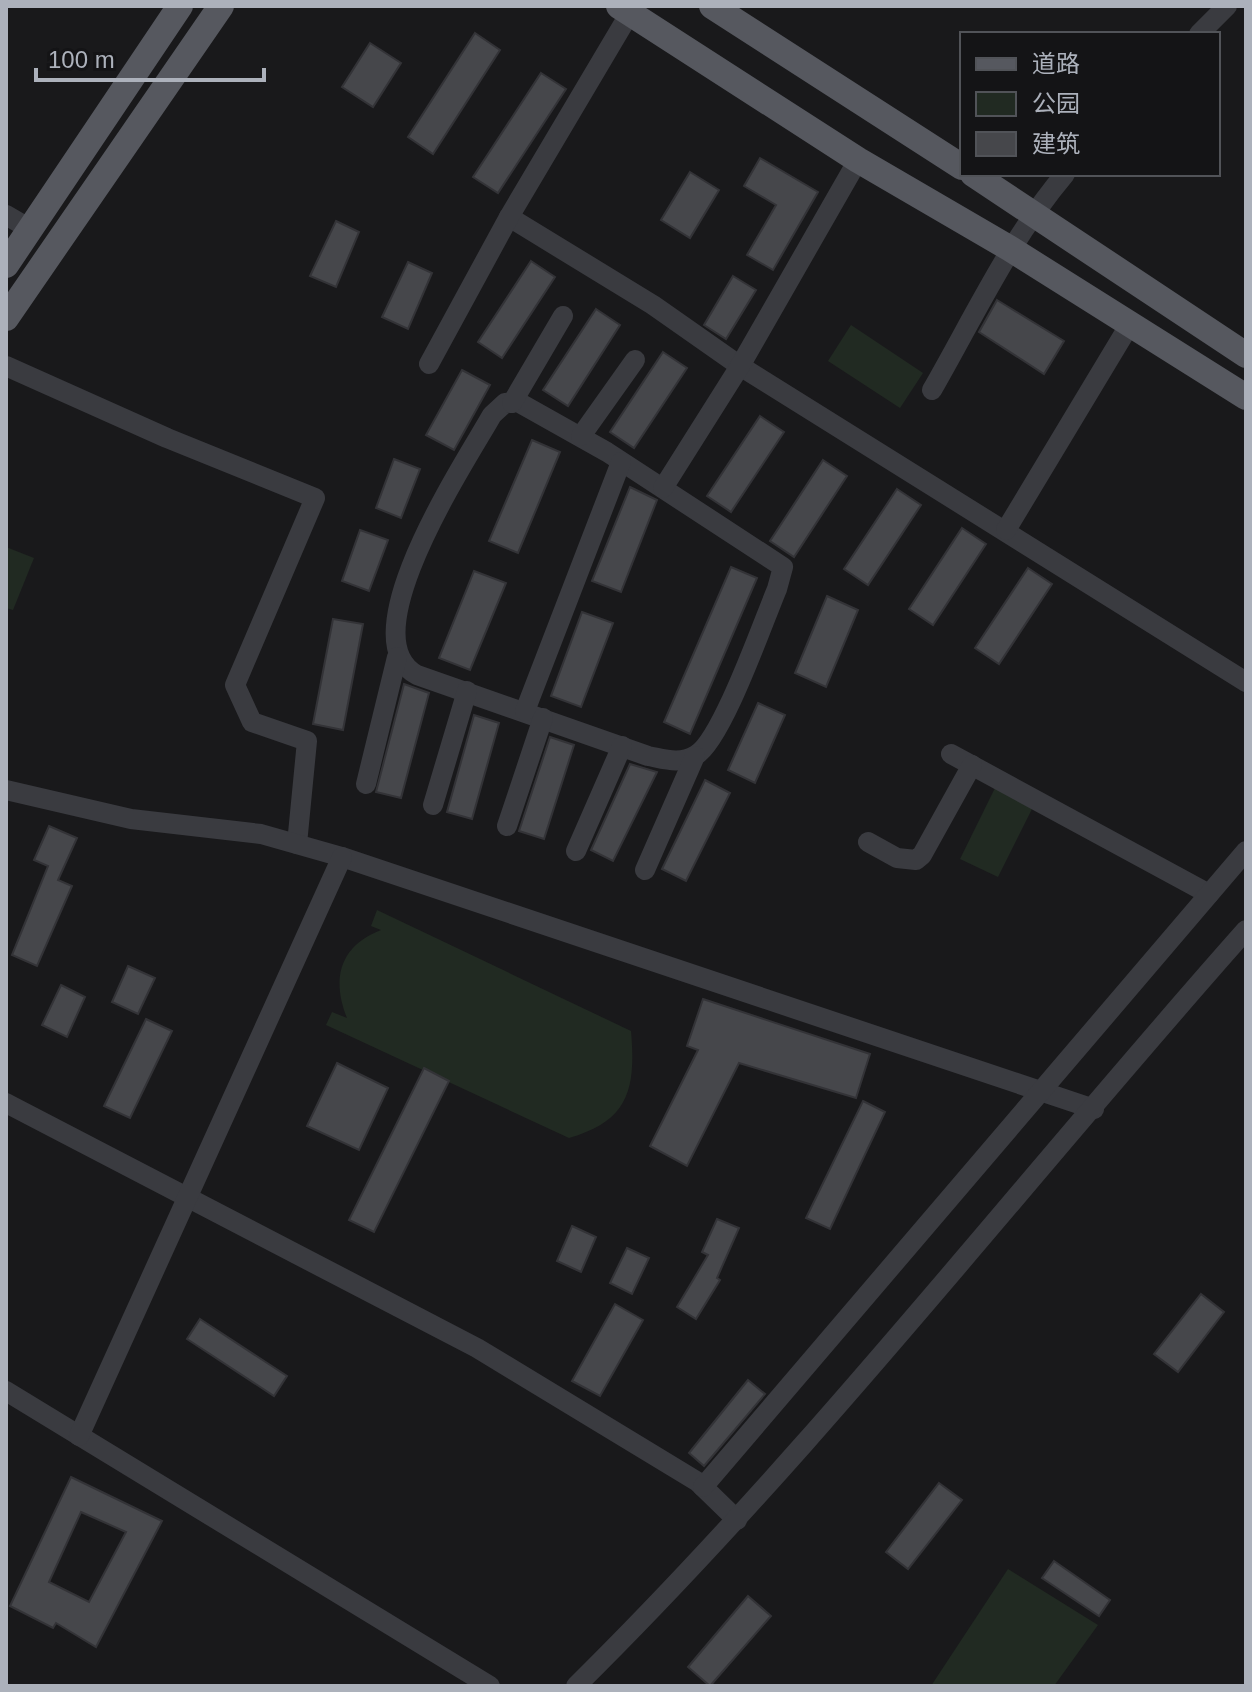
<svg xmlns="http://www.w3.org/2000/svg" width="1252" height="1692" font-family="Helvetica,'Noto Sans SC',sans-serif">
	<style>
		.green { fill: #212a22 }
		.building { fill: #46474b; stroke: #333337; stroke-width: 2; fill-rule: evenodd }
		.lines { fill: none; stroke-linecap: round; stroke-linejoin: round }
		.minor { stroke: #3a3b40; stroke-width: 20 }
		.major { stroke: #56585f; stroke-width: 26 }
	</style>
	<rect width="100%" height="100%" fill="#19191b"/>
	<g class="green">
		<path d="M851,325L923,373L900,408L828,361Z"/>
		<path d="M6,547L34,558L13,610L6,608Z"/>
		<path d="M995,788L1033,807L998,877L960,859Z"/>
		<path d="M377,910L631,1031C636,1089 629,1121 569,1138L326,1025L332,1012L347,1018C331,978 340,946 381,930L371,926Z"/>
		<path d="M1008,1569L1098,1625L1054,1686H931Z"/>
	</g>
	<g class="building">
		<path d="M475,33L500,50L433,154L408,137Z"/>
		<path d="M370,43L401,63L373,107L342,87Z"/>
		<path d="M541,73L566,89L498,193L473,177Z"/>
		<path d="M760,158L818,192L773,270L747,255L776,205L744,186Z"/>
		<path d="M690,172L719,190L690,238L661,220Z"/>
		<path d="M336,221L359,232L336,287L310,276Z"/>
		<path d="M531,261L555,277L502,358L478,342Z"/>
		<path d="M408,262L432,273L408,329L382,317Z"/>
		<path d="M733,276L756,290L726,339L704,325Z"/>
		<path d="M997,300L1064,341L1044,374L979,332Z"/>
		<path d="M596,309L620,325L568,406L543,390Z"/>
		<path d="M663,352L687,368L634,448L610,432Z"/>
		<path d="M462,370L490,385L454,450L426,435Z"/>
		<path d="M760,416L784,432L731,512L707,496Z"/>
		<path d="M532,440L560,452L518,553L489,541Z"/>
		<path d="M394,459L420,469L401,518L376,508Z"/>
		<path d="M823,460L847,476L794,557L770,541Z"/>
		<path d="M630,487L657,500L621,592L592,581Z"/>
		<path d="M897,489L921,505L868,585L844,569Z"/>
		<path d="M962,528L986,544L933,625L909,609Z"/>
		<path d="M360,530L388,540L369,591L342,581Z"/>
		<path d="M731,567L757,578L690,734L664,722Z"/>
		<path d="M1028,568L1052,584L999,664L975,648Z"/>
		<path d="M474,571L506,583L470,670L439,658Z"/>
		<path d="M827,596L858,610L826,687L795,673Z"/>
		<path d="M582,612L613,623L581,707L551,696Z"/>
		<path d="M333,619L363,624L343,730L313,724Z"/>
		<path d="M404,684L429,693L401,798L376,792Z"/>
		<path d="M758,703L785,715L755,783L728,770Z"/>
		<path d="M474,715L499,723L472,819L447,812Z"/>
		<path d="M550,737L574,745L544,839L519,831Z"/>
		<path d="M630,764L657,772L613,861L591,850Z"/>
		<path d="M705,780L730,793L686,881L662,869Z"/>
		<path d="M49,826L77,838L58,880L72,886L37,966L12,955L48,866L34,860Z"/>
		<path d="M128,966L155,978L138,1014L112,1002Z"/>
		<path d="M61,985L85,997L67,1037L42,1025Z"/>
		<path d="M703,999L870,1054L856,1098L739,1063L687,1166L650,1146L698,1050L687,1046Z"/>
		<path d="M146,1019L172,1031L130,1118L104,1106Z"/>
		<path d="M337,1063L388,1088L359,1150L307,1126Z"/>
		<path d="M424,1068L449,1081L374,1232L349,1220Z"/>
		<path d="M863,1101L885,1112L830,1229L806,1218Z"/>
		<path d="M717,1219L739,1228L717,1278L720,1280L696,1319L677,1307L708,1255L702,1252Z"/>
		<path d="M572,1226L596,1237L581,1272L557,1261Z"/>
		<path d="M627,1248L649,1258L632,1294L610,1283Z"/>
		<path d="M1201,1294L1224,1312L1178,1372L1154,1354Z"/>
		<path d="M615,1304L643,1320L600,1396L572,1381Z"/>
		<path d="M200,1319L287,1376L274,1396L187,1339Z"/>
		<path d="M748,1380L765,1394L704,1466L689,1453Z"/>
		<path d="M71,1477L162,1521L96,1647L56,1623L53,1628L10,1606ZM81,1512L126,1532L89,1602L49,1582Z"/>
		<path d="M939,1483L962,1500L908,1569L886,1552Z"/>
		<path d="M1054,1561L1110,1600L1099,1616L1042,1578Z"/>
		<path d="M748,1596L771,1616L710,1686L688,1667Z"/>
	</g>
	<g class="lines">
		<g class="minor">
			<path d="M1199,34L1227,6"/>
			<path d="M6,215L30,229"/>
			<path d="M509,217L653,305L740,366L1246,682"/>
			<path d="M429,364L509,217L634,6"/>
			<path d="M6,366L167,438L315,498L235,685L252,722L307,741L297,844"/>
			<path d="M932,390C974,317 1010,239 1065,174"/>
			<path d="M518,402L607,452L783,567L777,589C763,622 722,740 696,755C680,765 664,759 648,756L417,675C348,638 466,461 492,415L505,403Z"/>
			<path d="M512,403L563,316"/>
			<path d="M581,436L635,360"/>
			<path d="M663,488L740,366L858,160"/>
			<path d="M1006,530L1130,324"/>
			<path d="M525,711L621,462"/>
			<path d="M951,754L1209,894"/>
			<path d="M366,784L397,657"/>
			<path d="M6,790L131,819L261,834L342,857L1094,1109"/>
			<path d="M433,805L467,691"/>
			<path d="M507,826L543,718"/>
			<path d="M868,842L897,858L916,860L922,855L972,765"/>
			<path d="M576,851L622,746"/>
			<path d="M645,870L695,756"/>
			<path d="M6,1103L477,1348L698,1482L737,1520"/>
			<path d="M6,1391L490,1686"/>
			<path d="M79,1436L342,857"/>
			<path d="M703,1487L1246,851"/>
			<path d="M576,1686C817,1448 1022,1182 1246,930"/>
		</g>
		<g class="major">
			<path d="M619,6L858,160L1009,248L1246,397"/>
			<path d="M712,6L962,167"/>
			<path d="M973,174L1246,355"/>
			<path d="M6,265L180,6"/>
			<path d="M6,318L221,6"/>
		</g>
	</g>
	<rect width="1252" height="1692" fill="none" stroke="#acb1bb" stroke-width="16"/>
	<rect x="960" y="32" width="260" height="144" fill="#141416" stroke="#515358" stroke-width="2"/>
	<rect x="976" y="58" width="40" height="12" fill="#56585f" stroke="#515358" stroke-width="2"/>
	<text x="1032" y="72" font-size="24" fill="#acb1bb">道路</text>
	<rect x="976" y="92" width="40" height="24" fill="#212a22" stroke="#515358" stroke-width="2"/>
	<text x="1032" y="112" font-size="24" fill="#acb1bb">公园</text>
	<rect x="976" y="132" width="40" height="24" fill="#46474b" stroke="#515358" stroke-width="2"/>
	<text x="1032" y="152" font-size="24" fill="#acb1bb">建筑</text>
	<path d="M36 68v12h228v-12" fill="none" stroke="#acb1bb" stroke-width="4"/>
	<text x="48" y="68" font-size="24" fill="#acb1bb" stroke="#141416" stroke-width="6" paint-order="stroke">100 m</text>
</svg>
